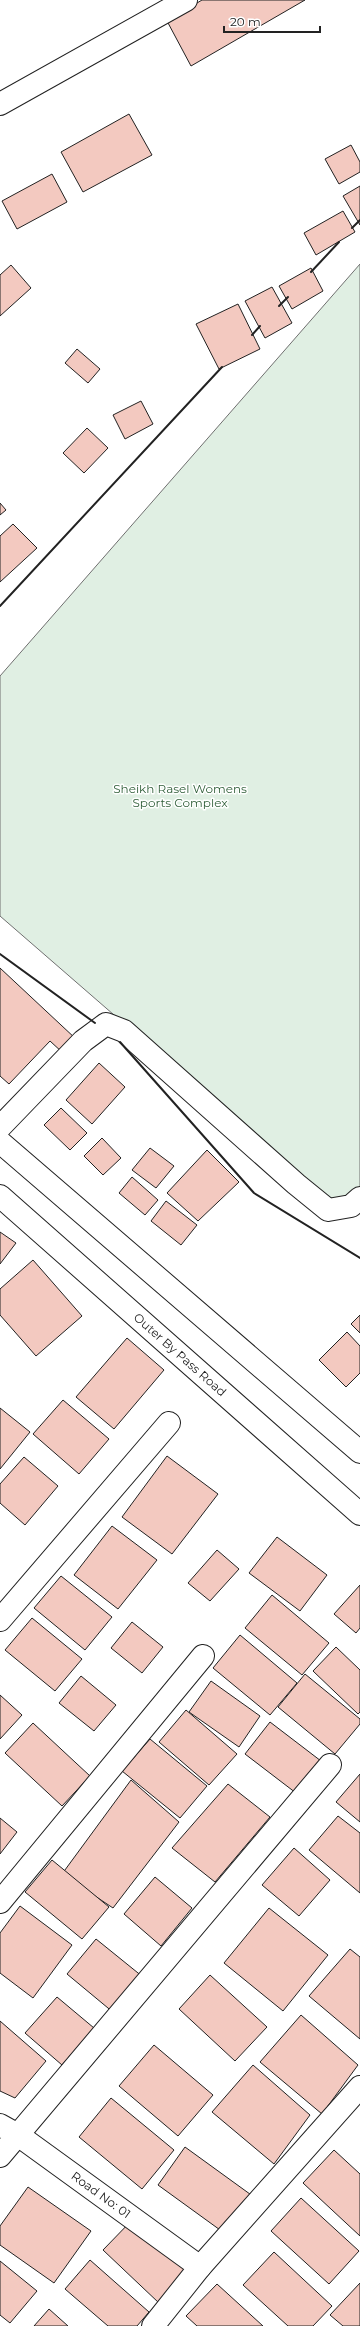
<svg xmlns="http://www.w3.org/2000/svg" width="360" height="2326" font-family="Montserrat,sans-serif">
	<style>
		.green { fill: #e0efe3; stroke: #6f6f6f }
		.building { fill: #f3c9c0; stroke: #222 }
		.lines { fill: none; stroke-linecap: round; stroke-linejoin: round }
		.minor-casing { stroke: #222; stroke-width: 24 }
		.major-casing { stroke: #222; stroke-width: 24 }
		.minor { stroke: #fff; stroke-width: 22 }
		.major { stroke: #fff; stroke-width: 22 }
		.wall { stroke: #222; stroke-width: 2 }
		.labels { text-anchor: middle; stroke-width: 3; stroke-linejoin: round; paint-order: stroke }
		.park-label { font-size: 12px; fill: #2f5e38; stroke: #fff }
		.street-label { font-size: 12px; fill: #222; stroke: #fff }
	</style>
	<rect width="100%" height="100%" fill="#fff"/>
	<path class="green" d="M360,264V1191L341,1212L0,916V676Z"/>
	<g class="building">
		<path d="M202,0H305L191,66L167,21Z"/>
		<path d="M129,114L152,155L83,192L61,152Z"/>
		<path d="M351,145L360,162V172L339,184L325,159Z"/>
		<path d="M52,174L67,202L17,229L2,201Z"/>
		<path d="M360,186V225L343,196Z"/>
		<path d="M343,211L355,232L316,255L304,233Z"/>
		<path d="M11,265L31,288L0,316V275Z"/>
		<path d="M311,268L323,291L292,309L279,286Z"/>
		<path d="M272,287L292,323L265,338L245,301Z"/>
		<path d="M238,304L260,349L219,369L196,324Z"/>
		<path d="M77,349L100,369L88,383L65,363Z"/>
		<path d="M141,401L153,424L125,439L113,415Z"/>
		<path d="M87,428L108,448L84,473L63,453Z"/>
		<path d="M0,503L6,510L0,515Z"/>
		<path d="M13,524L37,548L0,582V536Z"/>
		<path d="M0,968L76,1039L63,1053L50,1041L9,1084L0,1076Z"/>
		<path d="M99,1063L125,1087L92,1124L66,1100Z"/>
		<path d="M61,1108L87,1133L70,1150L44,1125Z"/>
		<path d="M102,1138L121,1158L103,1175L84,1156Z"/>
		<path d="M150,1148L174,1166L156,1188L132,1170Z"/>
		<path d="M207,1150L239,1182L198,1221L167,1193Z"/>
		<path d="M132,1177L158,1200L145,1215L119,1193Z"/>
		<path d="M166,1201L197,1225L181,1245L151,1221Z"/>
		<path d="M0,1232L16,1243L0,1264Z"/>
		<path d="M33,1260L82,1316L36,1356L0,1315V1289Z"/>
		<path d="M360,1315V1333L351,1324Z"/>
		<path d="M347,1332L360,1346V1373L346,1387L319,1360Z"/>
		<path d="M127,1338L164,1370L114,1429L76,1397Z"/>
		<path d="M63,1400L109,1439L79,1474L33,1434Z"/>
		<path d="M0,1408L30,1432L0,1469Z"/>
		<path d="M167,1456L218,1494L172,1554L122,1517Z"/>
		<path d="M24,1457L58,1486L25,1525L0,1503V1484Z"/>
		<path d="M112,1526L157,1560L118,1609L74,1575Z"/>
		<path d="M277,1537L327,1575L300,1611L249,1573Z"/>
		<path d="M217,1550L239,1569L210,1601L188,1583Z"/>
		<path d="M61,1576L112,1617L85,1650L34,1608Z"/>
		<path d="M360,1585V1628L356,1633L334,1614Z"/>
		<path d="M272,1595L329,1643L302,1675L245,1628Z"/>
		<path d="M32,1618L82,1659L55,1691L5,1650Z"/>
		<path d="M132,1622L163,1647L142,1673L111,1648Z"/>
		<path d="M240,1635L297,1683L270,1715L213,1668Z"/>
		<path d="M336,1647L360,1670V1712L358,1714L313,1671Z"/>
		<path d="M305,1674L360,1719V1724L335,1754L278,1707Z"/>
		<path d="M81,1676L116,1705L94,1731L59,1703Z"/>
		<path d="M211,1681L260,1716L239,1747L189,1712Z"/>
		<path d="M0,1695L22,1715L0,1739Z"/>
		<path d="M186,1710L237,1754L209,1785L159,1742Z"/>
		<path d="M270,1722L321,1761L296,1793L245,1754Z"/>
		<path d="M33,1723L90,1776L62,1806L5,1753Z"/>
		<path d="M150,1739L207,1786L180,1818L122,1771Z"/>
		<path d="M360,1774V1822L336,1802Z"/>
		<path d="M131,1780L179,1822L113,1908L62,1874Z"/>
		<path d="M228,1784L270,1817L215,1882L172,1848Z"/>
		<path d="M338,1816L360,1833V1893L309,1850Z"/>
		<path d="M0,1818L17,1832L0,1854Z"/>
		<path d="M294,1848L330,1880L299,1916L262,1885Z"/>
		<path d="M52,1860L109,1907L82,1939L25,1892Z"/>
		<path d="M155,1877L192,1908L161,1946L124,1914Z"/>
		<path d="M20,1906L72,1945L33,1998L0,1973V1933Z"/>
		<path d="M269,1908L328,1955L283,2011L224,1963Z"/>
		<path d="M96,1939L143,1977L114,2013L67,1974Z"/>
		<path d="M350,1949L360,1957V2039L309,1996Z"/>
		<path d="M210,1975L267,2027L235,2061L179,2009Z"/>
		<path d="M57,1997L94,2028L62,2065L25,2033Z"/>
		<path d="M301,2015L358,2065L322,2114L260,2062Z"/>
		<path d="M0,2021L46,2061L15,2098L0,2091Z"/>
		<path d="M154,2045L213,2095L178,2136L119,2086Z"/>
		<path d="M253,2065L310,2115L274,2164L212,2112Z"/>
		<path d="M111,2098L174,2150L142,2189L79,2137Z"/>
		<path d="M185,2147L254,2197L227,2235L158,2185Z"/>
		<path d="M334,2150L360,2174V2236L303,2183Z"/>
		<path d="M28,2187L91,2231L54,2283L0,2245V2226Z"/>
		<path d="M301,2198L359,2251L329,2284L271,2231Z"/>
		<path d="M134,2218L190,2271L159,2303L103,2250Z"/>
		<path d="M274,2252L332,2306L313,2326H288L243,2285Z"/>
		<path d="M90,2260L149,2312L137,2326H108L65,2289Z"/>
		<path d="M0,2261L37,2291L10,2323L0,2315Z"/>
		<path d="M360,2283V2326H343L330,2315Z"/>
		<path d="M217,2284L263,2326H197L186,2316Z"/>
		<path d="M49,2309L68,2326H34Z"/>
	</g>
	<g class="lines">
		<defs>
			<g id="minor">
				<path d="M0,104L186,0"/>
				<path d="M0,1127L83,1041L106,1024L124,1031L296,1184L328,1210L351,1206L360,1198"/>
				<path d="M0,1620L169,1423"/>
				<path d="M0,1902L203,1656"/>
				<path id="s1" d="M0,2125L18,2135L200,2267"/>
				<path d="M0,2156L330,1765"/>
				<path d="M153,2326L200,2267L360,2087"/>
			</g>
			<g id="major">
				<path d="M0,1142L360,1452"/>
				<path id="s2" d="M0,1196L360,1514"/>
			</g>
		</defs>
		<use href="#minor" class="minor-casing"/>
		<use href="#major" class="major-casing"/>
		<use href="#minor" class="minor"/>
		<use href="#major" class="major"/>
		<g class="wall">
			<path d="M352,228L360,220"/>
			<path d="M311,272L339,242"/>
			<path d="M279,306L288,297"/>
			<path d="M252,335L260,326"/>
			<path d="M0,606L222,367"/>
			<path d="M0,954L95,1023"/>
			<path d="M120,1042L254,1193L360,1258"/>
		</g>
	</g>
	<g class="labels">
		<g class="park-label">
			<text x="180" y="793">Sheikh Rasel Womens<tspan x="180" dy="14">Sports Complex</tspan></text>
		</g>
		<g class="street-label">
			<text dy="4" stroke="none"><textPath href="#s2" startOffset="240">Outer By Pass Road</textPath></text>
			<text dy="4" stroke="none"><textPath href="#s1" startOffset="123">Road No: 01</textPath></text>
		</g>
	</g>
	<path d="M224 26v6h96v-6" fill="none" stroke="#222222" stroke-width="2"/>
	<text x="230" y="26" font-size="12" fill="#222222" stroke="#ffffff" stroke-width="3" paint-order="stroke">20 m</text>
</svg>
